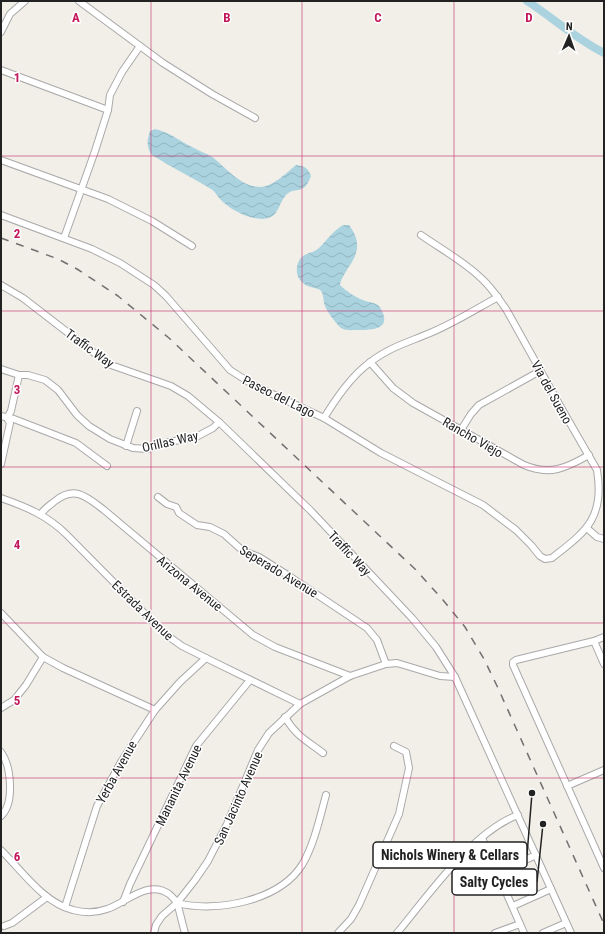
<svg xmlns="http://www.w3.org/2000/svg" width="605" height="934" font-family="'Roboto Condensed',sans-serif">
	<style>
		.water { fill: url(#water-waves) }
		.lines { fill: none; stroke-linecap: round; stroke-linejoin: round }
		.river { stroke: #aad3df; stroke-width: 8 }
		.minor-casing { stroke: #a9a9a9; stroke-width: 8 }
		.minor { stroke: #fff; stroke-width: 6 }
		.rail { stroke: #707070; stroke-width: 1.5; stroke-dasharray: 8 8; stroke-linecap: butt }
		.grid { fill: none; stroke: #c2185b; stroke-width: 1; stroke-opacity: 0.55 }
		.labels { text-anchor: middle; stroke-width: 3; stroke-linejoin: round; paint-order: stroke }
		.street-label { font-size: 13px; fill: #222; stroke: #fff }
		.grid-label { font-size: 13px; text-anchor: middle; font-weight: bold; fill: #c2185b; stroke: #fff; stroke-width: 3; stroke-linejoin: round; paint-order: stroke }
		.leader { fill: none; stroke: #222; stroke-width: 1.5 }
		.callout-dot { fill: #222; stroke: #fff; stroke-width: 1.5 }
		.callout { fill: #fff; stroke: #222; stroke-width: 1.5 }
		.callout-label { font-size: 14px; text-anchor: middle; font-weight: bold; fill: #222 }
	</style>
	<defs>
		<pattern id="water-waves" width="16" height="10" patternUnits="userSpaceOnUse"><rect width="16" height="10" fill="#aad3df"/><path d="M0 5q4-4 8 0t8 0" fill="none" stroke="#92b5bf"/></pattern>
	</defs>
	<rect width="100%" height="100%" fill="#f2efe9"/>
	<g class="water">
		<path d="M155,129C170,132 181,142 194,148C199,151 205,153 211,156C225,166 240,187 260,187C273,187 287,172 296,165C305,166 308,168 311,176C303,197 297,185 286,195C280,201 279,213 271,217C256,224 230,210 221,200C217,196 215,191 211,189C191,177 171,167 152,155C146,147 147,140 150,131Z"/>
		<path d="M343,225H349C361,241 359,253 348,268C345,274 341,278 340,285C346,291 355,297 363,300C369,303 378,302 381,309C392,329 373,330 358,330C353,330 345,331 341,328C337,325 326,310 325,306C323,301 324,295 321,291C319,287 307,289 301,281C294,274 296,259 305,255C310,252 315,252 319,248C327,240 333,231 343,225Z"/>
	</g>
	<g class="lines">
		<path class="river" d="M527,1C553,18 576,39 604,53"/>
		<defs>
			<g id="minor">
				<path d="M79,1L163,63L212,94L255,118"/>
				<path d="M1,32L10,14L25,1"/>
				<path d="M1,70L108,110"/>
				<path d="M1,160L108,199L152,221L192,246"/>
				<path d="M1,215L92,249L120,263L154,285L166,296L230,370L255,386L324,418L381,453L483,505L516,530L531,545L540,556L545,559L552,558C585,532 605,519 597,470L563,411L506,309C498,298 492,288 482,279C465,262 441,249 421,235"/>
				<path d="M64,238L95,151L108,110L110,95L122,72L140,46"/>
				<path d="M1,285L23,298L93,352L111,365L171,386L188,396L219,422L311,511L412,618L436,647L455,677L571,933"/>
				<path d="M370,362L393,388L413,403L524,465C550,476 566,468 589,455"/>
				<path d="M1,369L19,375H28L45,380L58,390L77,415L89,426L110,439L133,448L148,449L169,442L196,437L213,428L219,422"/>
				<path d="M1,416L14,419L76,443L107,466"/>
				<path d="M7,418L11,411L19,375"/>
				<path d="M324,418C335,400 347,382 363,368C386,348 404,344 430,333C454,323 476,309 498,297"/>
				<path d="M461,430L471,414L479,405L540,371"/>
				<path d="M126,446L137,411"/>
				<path d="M1,464L10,423L7,418"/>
				<path d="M158,497L167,504L176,507L179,513L197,525L210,527L224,534L243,551L259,557L289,576L367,628L377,640L386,664"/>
				<path d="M1,498C27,507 48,516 67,535L165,634L182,646L206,658L300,704"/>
				<path d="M41,514C44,509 50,505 55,501C75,485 87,497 104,510L253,635L275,647L350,676"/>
				<path d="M589,530L597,537L604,539"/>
				<path d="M1,613L43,657L63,668L155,710"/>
				<path d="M604,637L594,641L516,660L513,662V665L604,868"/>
				<path d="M594,641L604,664"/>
				<path d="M1,708L14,700L26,685L43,657"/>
				<path d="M285,717C296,736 306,740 323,753"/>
				<path d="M1,752C11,766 15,803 1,816"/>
				<path d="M567,786L604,770"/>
				<path d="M482,838L524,933"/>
				<path d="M1,850C22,871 44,903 73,910C84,913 96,913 107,909C126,903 148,879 169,894C172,897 175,899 177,903C180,912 182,923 185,933"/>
				<path d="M497,873L536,855"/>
				<path d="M123,902L130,884L196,746L250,680"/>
				<path d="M177,903C216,913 279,901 302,865C314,845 320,817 326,795"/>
				<path d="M513,906L551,889"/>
				<path d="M65,907L97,806L121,762L155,710L180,682L206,658"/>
				<path d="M4,926L12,923L47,897"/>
				<path d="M154,933L156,925L162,916L177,903L195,880L208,861L227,824L258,750L269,733L300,704L350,676L386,664L397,663L440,676L455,677"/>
				<path d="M338,933L351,919L359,905L399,814L409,768L406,752L394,746"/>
				<path d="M397,933C428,896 472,832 518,815"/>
				<path d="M495,933L520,924"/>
				<path d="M543,933L566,923"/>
			</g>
		</defs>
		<use href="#minor" class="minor-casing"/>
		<use href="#minor" class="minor"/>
		<path class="rail" d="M1,238L58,259L77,269L118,296L169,338L415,569L443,600L465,627L484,659L498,688L604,924"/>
	</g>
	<path class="grid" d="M151,1V933M302,1V933M454,1V933M1,156H604M1,311H604M1,467H604M1,623H604M1,778H604"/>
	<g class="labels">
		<g class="street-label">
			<text transform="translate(90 348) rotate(36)" y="5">Traffic Way</text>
			<text transform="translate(552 392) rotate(61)" y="5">Via del Sueno</text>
			<text transform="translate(279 396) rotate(26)" y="5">Paseo del Lago</text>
			<text transform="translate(473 437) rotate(30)" y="5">Rancho Viejo</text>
			<text transform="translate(170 441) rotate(-13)" y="5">Orillas Way</text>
			<text transform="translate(350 553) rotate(47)" y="5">Traffic Way</text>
			<text transform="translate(279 571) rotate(31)" y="5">Seperado Avenue</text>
			<text transform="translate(190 583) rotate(39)" y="5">Arizona Avenue</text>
			<text transform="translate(143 610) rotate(44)" y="5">Estrada Avenue</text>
			<text transform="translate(116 772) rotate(-61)" y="5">Yerba Avenue</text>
			<text transform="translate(178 785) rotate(-64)" y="5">Mananita Avenue</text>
			<text transform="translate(238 798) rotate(-66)" y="5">San Jacinto Avenue</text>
		</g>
	</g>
	<g class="grid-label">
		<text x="76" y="22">A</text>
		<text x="227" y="22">B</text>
		<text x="378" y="22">C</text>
		<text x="529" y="22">D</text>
		<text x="17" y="82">1</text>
		<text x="17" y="238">2</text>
		<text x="17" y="394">3</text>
		<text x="17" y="549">4</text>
		<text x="17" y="705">5</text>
		<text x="17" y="861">6</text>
	</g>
	<path class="leader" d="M532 793L527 855M543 824L537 882"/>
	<g class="callout-dot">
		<circle cx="532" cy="793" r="4"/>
		<circle cx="543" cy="824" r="4"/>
	</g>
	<g class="callout">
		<rect x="373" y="842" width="154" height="26" rx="4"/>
		<rect x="452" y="869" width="85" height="26" rx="4"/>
	</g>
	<g class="callout-label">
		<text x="450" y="860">Nichols Winery &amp; Cellars</text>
		<text x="494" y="887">Salty Cycles</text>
	</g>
	<rect width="605" height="934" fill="none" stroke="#222222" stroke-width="4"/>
	<g transform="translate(569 36) rotate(2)" stroke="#ffffff" stroke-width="3" paint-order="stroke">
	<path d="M0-3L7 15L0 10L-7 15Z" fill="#222222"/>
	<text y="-6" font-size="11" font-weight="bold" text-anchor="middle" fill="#222222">N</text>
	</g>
</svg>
